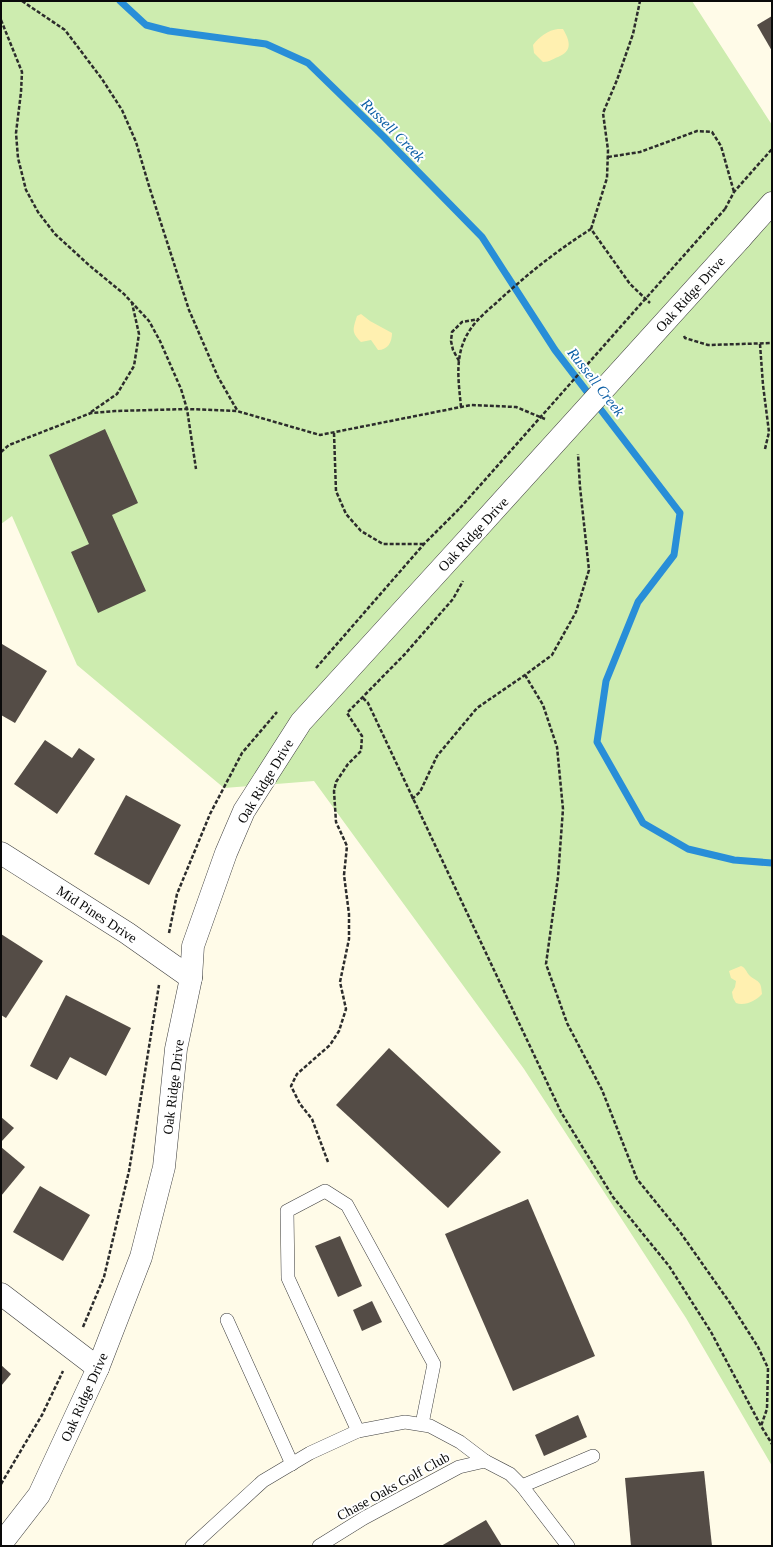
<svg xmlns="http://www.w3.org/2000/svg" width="773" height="1547" font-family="Georgia,serif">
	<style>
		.green { fill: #cdecaf }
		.sand { fill: #fff0b0 }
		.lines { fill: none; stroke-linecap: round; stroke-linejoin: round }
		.stream { stroke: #288ed8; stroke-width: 7 }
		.building { fill: #544c46 }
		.service-casing { stroke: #3d3d3d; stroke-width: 14 }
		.minor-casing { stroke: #3d3d3d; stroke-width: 23 }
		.tertiary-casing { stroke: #3d3d3d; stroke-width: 23 }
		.path { stroke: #2c2c2c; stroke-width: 2.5; stroke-dasharray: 4 2; stroke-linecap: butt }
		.service { stroke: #fff; stroke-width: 13 }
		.minor { stroke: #fff; stroke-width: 22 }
		.tertiary { stroke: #fff; stroke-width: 22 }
		.tertiary-bridge-casing { stroke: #3d3d3d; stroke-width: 23; stroke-linecap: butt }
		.path-bridge { stroke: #2c2c2c; stroke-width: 2.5; stroke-dasharray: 4 2; stroke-linecap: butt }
		.tertiary-bridge { stroke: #fff; stroke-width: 22 }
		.labels { text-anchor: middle; stroke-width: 4; stroke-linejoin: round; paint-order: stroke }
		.street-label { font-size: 14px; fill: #0a0a0a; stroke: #fff }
		.water-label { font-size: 15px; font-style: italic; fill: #0b5ea5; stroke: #fff }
	</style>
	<rect width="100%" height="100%" fill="#fffbe8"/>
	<path class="green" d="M1,1H692L772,125V1466L686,1318L524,1069L314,781L224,788L77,665L12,516L1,524Z"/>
	<g class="sand">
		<path d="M558,29H563C570,41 573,51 558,57C552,59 550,62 543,62L534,53L533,45C539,37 548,30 558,29Z"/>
		<path d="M361,314L370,321L392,333C392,342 388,350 378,350L371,340L361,342C351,332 353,329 357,316Z"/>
		<path d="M741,966C746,968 746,972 750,976C759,983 761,980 762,994C756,1001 745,1006 736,1003L733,998L732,992L735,987L736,981L731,978L729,971Z"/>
	</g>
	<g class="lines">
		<path class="stream" d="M120,1L146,25L169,31L266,44L308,63L384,137L482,237L555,350L680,513L674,555L638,602L606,681L597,742L643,823L688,849L734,860L772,863"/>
	</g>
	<g class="building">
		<path d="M772,16V51L757,25Z"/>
		<path d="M105,429L138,503L112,515L146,591L98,613L71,552L89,544L49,455Z"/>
		<path d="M2,644L47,671L15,723L1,715V646Z"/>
		<path d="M45,740L72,758L79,748L95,759L57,814L14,784Z"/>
		<path d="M126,795L181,825L149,885L94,854Z"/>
		<path d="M1,934L43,961L6,1018L1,1015Z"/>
		<path d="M66,995L131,1028L106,1076L70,1057L57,1080L30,1066Z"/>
		<path d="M389,1048L501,1152L448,1208L336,1105Z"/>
		<path d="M1,1117L14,1128L1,1142Z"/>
		<path d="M1,1147L25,1167L1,1196Z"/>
		<path d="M40,1186L90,1215L63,1261L13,1232Z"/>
		<path d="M528,1199L595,1356L513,1391L445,1234Z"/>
		<path d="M340,1236L362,1286L338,1297L315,1246Z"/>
		<path d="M372,1301L382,1322L362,1331L353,1310Z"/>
		<path d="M1,1365L11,1374L1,1386Z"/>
		<path d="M578,1415L587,1437L544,1456L535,1435Z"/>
		<path d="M704,1471L712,1546H631L625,1478Z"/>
		<path d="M486,1520L502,1546H441Z"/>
	</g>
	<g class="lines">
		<defs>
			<g id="service">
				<path d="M227,1320L292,1464"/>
				<path d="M358,1431L288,1278L287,1211L325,1191L347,1205L434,1364L422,1424"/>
				<path d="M522,1486L593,1456"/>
				<path d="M192,1546L263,1481L310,1453L358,1431L405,1422L430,1426L460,1442L485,1461"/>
				<path d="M319,1546L364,1518L459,1467L485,1461L510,1474L522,1486L568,1546"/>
			</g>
			<g id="minor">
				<path d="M1,853L127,933L191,978"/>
				<path d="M1,1294L98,1368"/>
			</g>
			<g id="tertiary">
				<path d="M740,239L772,203"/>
				<path d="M1,1544L39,1495L98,1368L141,1257L164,1167L176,1049L191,978L193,946L226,853L244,811L301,722L478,528"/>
			</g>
		</defs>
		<use href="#service" class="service-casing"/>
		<use href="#minor" class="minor-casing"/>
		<use href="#tertiary" class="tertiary-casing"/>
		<g class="path">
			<path d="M22,1L65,30L102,79L122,110L136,142L149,186L189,310L218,377L237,410"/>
			<path d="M1,20L22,72L21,92L16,133L18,158L26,190L38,212L55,234L90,266L124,294L149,321L160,341L181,389L187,409L196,469"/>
			<path d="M608,157L640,152L697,131L712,132L721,146L734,192"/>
			<path d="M725,209L734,192L772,149"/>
			<path d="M591,229L607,178L608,150L603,113L617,80L633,34L640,1"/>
			<path d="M684,336L685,338L708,345L772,343"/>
			<path d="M760,344L763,385L769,432L765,449"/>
			<path d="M459,361L453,350L451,341L452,332L462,322L479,319"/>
			<path d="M461,407C459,385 455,362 464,341C470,326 483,314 495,304C525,276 556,251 591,229L630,284L650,303"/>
			<path d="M91,412L117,394L134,366L139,334L132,303"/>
			<path d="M334,433L336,491L346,514L361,531L383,544H424"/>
			<path d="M1,452L9,445L91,413L115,411L187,409L237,411L320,435L471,405L516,407L545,419"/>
			<path d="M316,668L424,544L460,508"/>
			<path d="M525,675L543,705L557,747L563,809L558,877L546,964L567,1023L602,1090L637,1179L680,1232L730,1303L758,1347L768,1368L767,1409L761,1426"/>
			<path d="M363,698L368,703L561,1112L613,1197L669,1266L711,1332L761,1426L772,1444"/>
			<path d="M412,799L420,792L437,756L477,708L525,675L552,655L576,612L589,570L580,487L578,454"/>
			<path d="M169,933L177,894L210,814L242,753L277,712"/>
			<path d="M328,1162L312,1119L300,1104L291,1086L297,1074L330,1045L339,1031L346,1009L340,982L349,939V914L344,875L347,846L336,822L334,791L336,782L348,764L361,751L362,736L347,713L405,654L453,599L463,581"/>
			<path d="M83,1327L104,1277L129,1171L159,985"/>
			<path d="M1,1484L42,1415L63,1371"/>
		</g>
		<use href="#service" class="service"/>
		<use href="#minor" class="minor"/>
		<use href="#tertiary" class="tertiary"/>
		<defs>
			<path id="tertiary-bridge" d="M478,528L740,239"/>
		</defs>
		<use href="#tertiary-bridge" class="tertiary-bridge-casing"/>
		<path class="path-bridge" d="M460,508L725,209"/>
		<use href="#tertiary-bridge" class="tertiary-bridge"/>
	</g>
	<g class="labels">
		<g class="street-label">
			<text transform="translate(690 294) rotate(-48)" y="5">Oak Ridge Drive</text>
			<text transform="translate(473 534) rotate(-47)" y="5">Oak Ridge Drive</text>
			<text transform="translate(265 781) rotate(-59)" y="5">Oak Ridge Drive</text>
			<text transform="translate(97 914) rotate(33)" y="5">Mid Pines Drive</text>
			<text transform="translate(173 1087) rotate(-83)" y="5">Oak Ridge Drive</text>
			<text transform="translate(84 1397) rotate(-66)" y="5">Oak Ridge Drive</text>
			<text transform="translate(393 1486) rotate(-29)" y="5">Chase Oaks Golf Club</text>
		</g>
		<g class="water-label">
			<text transform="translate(393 130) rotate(45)" y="5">Russell Creek</text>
			<text transform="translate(596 382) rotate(52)" y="5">Russell Creek</text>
		</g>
	</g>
	<rect width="773" height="1547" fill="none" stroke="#0a0a0a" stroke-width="4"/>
</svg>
